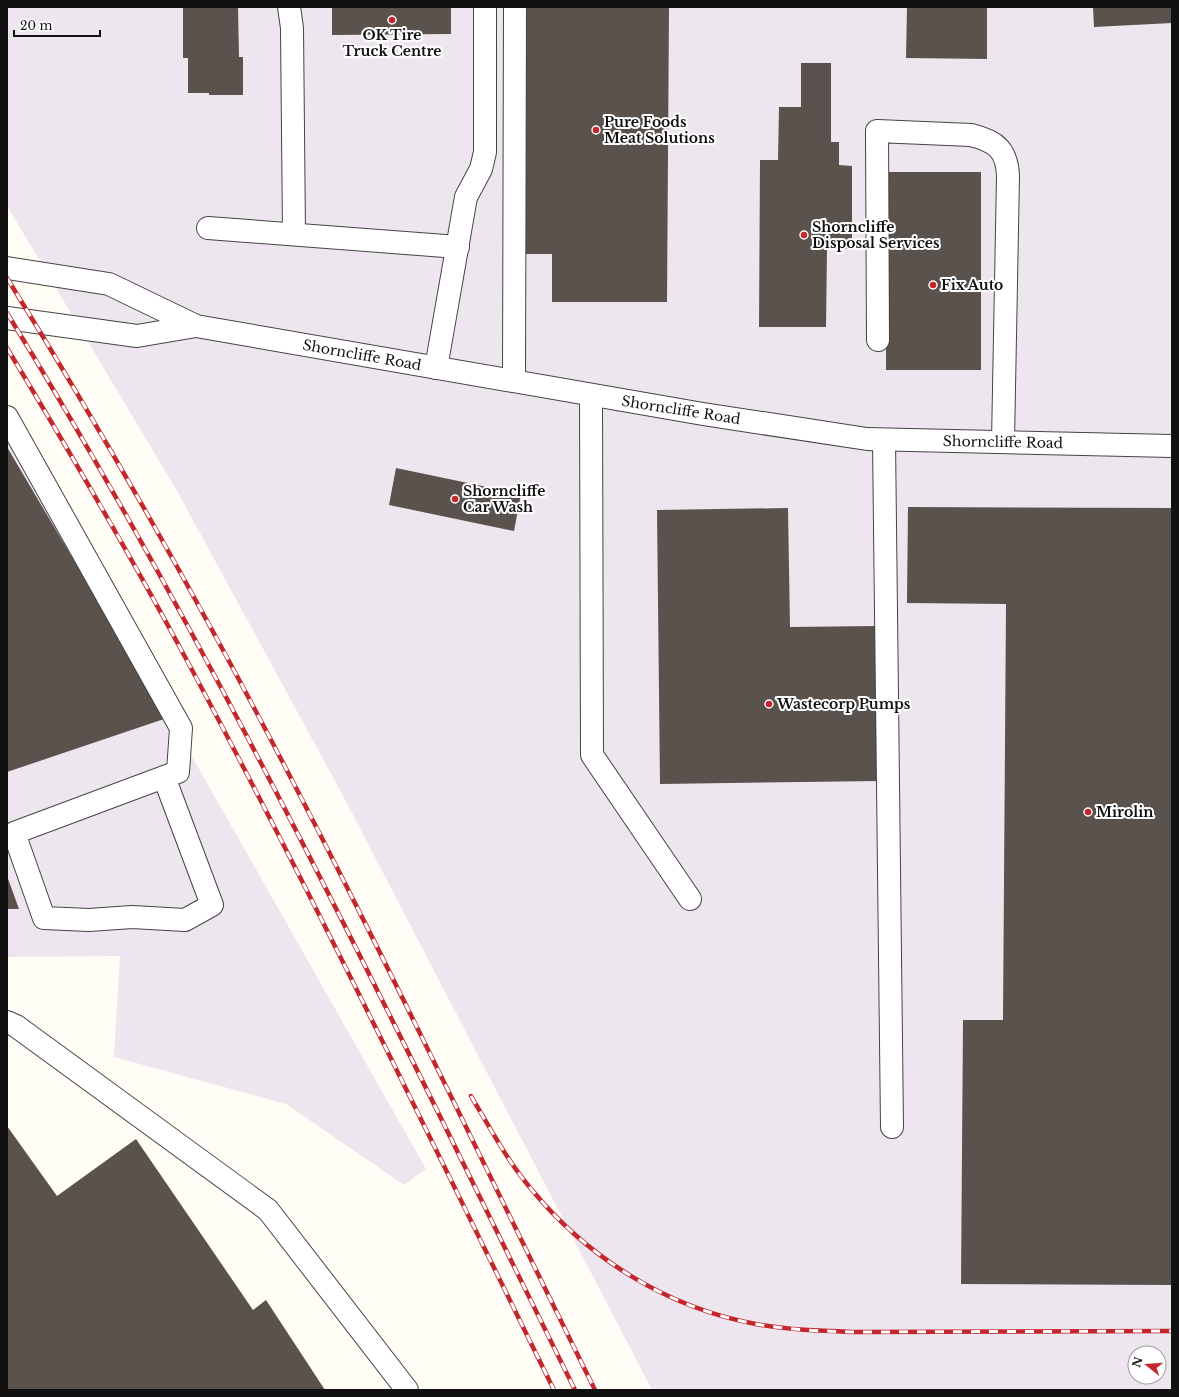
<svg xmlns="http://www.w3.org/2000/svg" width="1179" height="1397" font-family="'Libre Baskerville',serif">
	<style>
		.industrial { fill: #eee6ef; fill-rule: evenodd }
		.building { fill: #5a524d }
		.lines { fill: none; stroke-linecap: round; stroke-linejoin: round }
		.minor-casing { stroke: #444; stroke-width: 24 }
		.minor { stroke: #fff; stroke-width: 22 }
		.rail-casing { stroke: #c4262e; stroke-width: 4.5 }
		.rail { stroke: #fff; stroke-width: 3; stroke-dasharray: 9; stroke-linecap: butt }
		.poi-dot { fill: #c4262e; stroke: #fff; stroke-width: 1.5 }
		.labels { text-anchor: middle; stroke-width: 4; stroke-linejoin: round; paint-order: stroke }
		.poi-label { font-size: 14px; font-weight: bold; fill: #111; stroke: #fff; text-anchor: start }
		.street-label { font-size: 14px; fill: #111; stroke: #fff }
	</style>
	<rect width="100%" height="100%" fill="#fffdf5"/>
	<g class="industrial">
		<path d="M7,7H1172V1390H652L341,792L177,491L7,206ZM1135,1353H1159V1377H1135Z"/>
		<path d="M7,430L426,1169L404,1185L286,1104L114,1057L120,956L7,957Z"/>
	</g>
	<g class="building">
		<path d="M183,7H238L239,57H243V95H209V93H188V58H183Z"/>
		<path d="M332,7H451V34L332,35Z"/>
		<path d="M524,7H669L667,302H552V254H522Z"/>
		<path d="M907,7H987V59L906,58Z"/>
		<path d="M1093,7H1172V23L1094,27Z"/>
		<path d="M801,63H831V142H839V165L852,166V249H827L826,327H759L760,160H778L779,107H801Z"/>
		<rect x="886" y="172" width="95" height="198"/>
		<path d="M7,447L167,718L7,772Z"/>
		<path d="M396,468L521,494L514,531L389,505Z"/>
		<path d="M908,507L1172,508V1285L961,1284L963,1020H1003L1006,604L907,603Z"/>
		<path d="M788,508L790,627L877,626L879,781L660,784L657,510Z"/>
		<path d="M7,876L19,909H7Z"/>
		<path d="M7,1126L57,1196L136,1139L253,1310L266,1300L325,1390H7Z"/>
	</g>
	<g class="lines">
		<defs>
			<g id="minor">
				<path d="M289,7L292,28L294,234"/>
				<path d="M208,228L458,247"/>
				<path d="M7,268L109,284L196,326L703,414L867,439L1172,446"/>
				<path d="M7,318L137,336L196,326"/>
				<path d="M878,340L877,131L971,135C996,141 1007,150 1008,176L1003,442"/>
				<path d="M436,368L466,197L481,169L485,152V7"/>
				<path d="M514,381L515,7"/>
				<path d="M591,395L592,755L690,899"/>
				<path d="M7,417L181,728L178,772L164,777L14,833L44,918L89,920L132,917L185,920L212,905L164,777"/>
				<path d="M884,440L892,1127"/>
				<path d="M7,1022L16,1026L268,1210L407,1390"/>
			</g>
		</defs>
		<use href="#minor" class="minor-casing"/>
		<use href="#minor" class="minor"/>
		<defs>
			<g id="rail">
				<path d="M7,278C80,396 150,516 217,639C351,885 471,1139 595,1390"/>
				<path d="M7,313C220,659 395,1026 575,1390"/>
				<path d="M7,348C68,449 128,551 184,655C314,897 433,1144 554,1390"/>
				<path d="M471,1096C490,1128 508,1162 532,1190C589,1259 668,1308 756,1324C788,1330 821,1331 853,1332L1172,1331"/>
			</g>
		</defs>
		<use href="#rail" class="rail-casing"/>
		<use href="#rail" class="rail"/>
	</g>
	<g class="poi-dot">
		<circle cx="392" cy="20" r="4"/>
		<circle cx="596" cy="130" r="4"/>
		<circle cx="804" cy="235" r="4"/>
		<circle cx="933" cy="285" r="4"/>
		<circle cx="455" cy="499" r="4"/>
		<circle cx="769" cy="704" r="4"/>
		<circle cx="1088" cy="812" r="4"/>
	</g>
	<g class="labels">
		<g class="poi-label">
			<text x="392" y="40" text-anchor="middle">OK Tire<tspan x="392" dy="16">Truck Centre</tspan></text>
			<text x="604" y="127">Pure Foods<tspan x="604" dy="16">Meat Solutions</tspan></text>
			<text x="812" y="232">Shorncliffe<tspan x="812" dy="16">Disposal Services</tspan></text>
			<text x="941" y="290">Fix Auto</text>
			<text x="463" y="496">Shorncliffe<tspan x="463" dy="16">Car Wash</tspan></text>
			<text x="777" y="709">Wastecorp Pumps</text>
			<text x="1096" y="817">Mirolin</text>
		</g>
		<g class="street-label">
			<text transform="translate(362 355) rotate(10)" y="5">Shorncliffe Road</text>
			<text transform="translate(681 410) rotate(9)" y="5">Shorncliffe Road</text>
			<text transform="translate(1003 442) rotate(1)" y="5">Shorncliffe Road</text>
		</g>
	</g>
	<rect width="1179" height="1397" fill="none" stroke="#111111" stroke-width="16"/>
	<g transform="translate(1147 1365) rotate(287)"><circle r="19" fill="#ffffff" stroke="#a0a0a0"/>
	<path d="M0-3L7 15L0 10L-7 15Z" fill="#c4262e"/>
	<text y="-6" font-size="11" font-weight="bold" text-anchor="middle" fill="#111111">N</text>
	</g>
	<path d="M14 30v6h86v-6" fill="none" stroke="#111111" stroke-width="2"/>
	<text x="20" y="30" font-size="12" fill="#111111" stroke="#ffffff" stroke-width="3" paint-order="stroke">20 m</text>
</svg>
